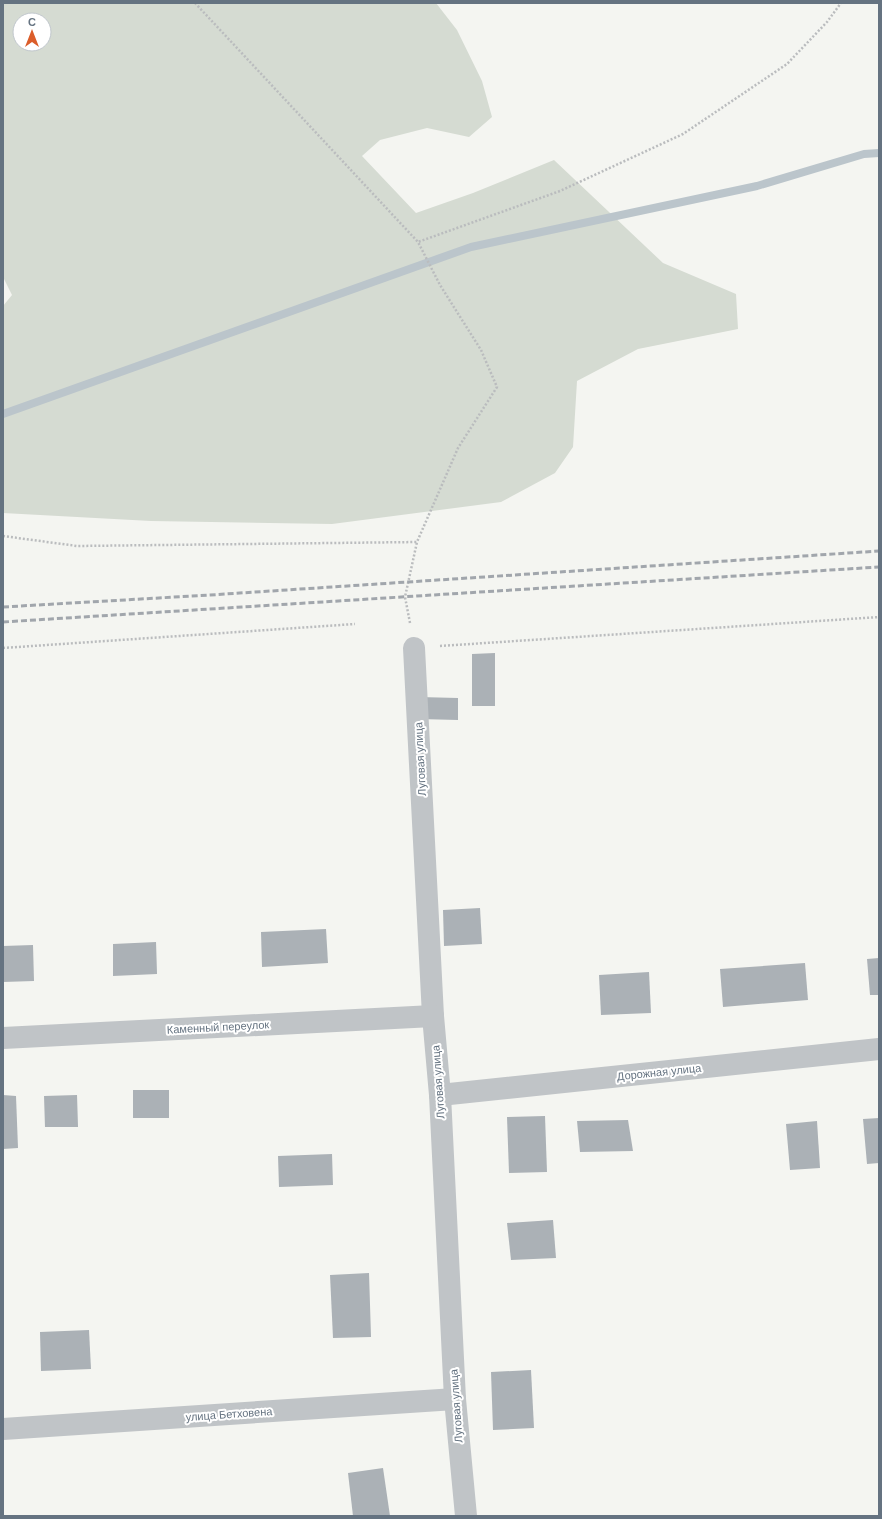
<svg xmlns="http://www.w3.org/2000/svg" width="882" height="1519" font-family="Helvetica,sans-serif">
	<style>
		.green { fill: #d5dbd2; fill-rule: evenodd }
		.lines { fill: none; stroke-linecap: round; stroke-linejoin: round }
		.stream { stroke: #bbc5cb; stroke-width: 8 }
		.building { fill: #abb1b6 }
		.path { stroke: #babcbe; stroke-width: 2.5; stroke-dasharray: 2 2; stroke-linecap: butt }
		.minor { stroke: #c0c4c7; stroke-width: 22 }
		.rail { stroke: #a1a6ac; stroke-width: 3; stroke-dasharray: 6 3; stroke-linecap: butt }
		.labels { text-anchor: middle; stroke-width: 4; stroke-linejoin: round; paint-order: stroke }
		.street-label { font-size: 11px; fill: #657381; stroke: #fff }
	</style>
	<rect width="100%" height="100%" fill="#f4f5f1"/>
	<path class="green" d="M3,3H436L457,30L482,81L492,117L469,137L427,128L380,140L362,156L416,213L473,193L554,160L663,263L736,294L738,329L638,349L577,381L573,447L555,473L501,502L332,524L151,521L3,513V306L12,295L3,277ZM20,20H44V44H20Z"/>
	<g class="lines">
		<path class="stream" d="M3,414L471,247L757,186L864,154L879,153"/>
	</g>
	<g class="building">
		<path d="M495,653V706H472V654Z"/>
		<path d="M419,697L458,698V720L419,719Z"/>
		<path d="M480,908L482,944L444,946L443,910Z"/>
		<path d="M326,929L328,963L262,967L261,932Z"/>
		<path d="M156,942L157,974L113,976V944Z"/>
		<path d="M33,945L34,981L3,982V946Z"/>
		<path d="M879,958V995H870L867,959Z"/>
		<path d="M805,963L808,1000L723,1007L720,969Z"/>
		<path d="M649,972L651,1013L601,1015L599,975Z"/>
		<rect x="133" y="1090" width="36" height="28"/>
		<path d="M3,1095L16,1096L18,1148L3,1149Z"/>
		<path d="M77,1095L78,1127H45L44,1096Z"/>
		<path d="M545,1116L547,1172L509,1173L507,1117Z"/>
		<path d="M879,1118V1163L867,1164L863,1119Z"/>
		<path d="M628,1120L633,1151L580,1152L577,1121Z"/>
		<path d="M817,1121L820,1168L790,1170L786,1124Z"/>
		<path d="M332,1154L333,1185L279,1187L278,1156Z"/>
		<path d="M553,1220L556,1258L511,1260L507,1223Z"/>
		<path d="M369,1273L371,1337L333,1338L330,1275Z"/>
		<path d="M89,1330L91,1369L41,1371L40,1332Z"/>
		<path d="M531,1370L534,1428L493,1430L491,1372Z"/>
		<path d="M383,1468L390,1516H353L348,1473Z"/>
	</g>
	<g class="lines">
		<g class="path">
			<path d="M195,3L418,242"/>
			<path d="M3,536L77,546L417,542"/>
			<path d="M410,623L405,597L417,542L458,448L497,387L481,350L440,285L418,242L560,191L683,134L787,64L827,22L841,3"/>
			<path d="M440,646L879,617"/>
			<path d="M3,648L355,624"/>
		</g>
		<g class="minor">
			<path d="M414,648L433,1016L440,1095L455,1399L466,1516"/>
			<path d="M3,1038L433,1016"/>
			<path d="M440,1095L879,1049"/>
			<path d="M3,1429L455,1399"/>
		</g>
		<g class="rail">
			<path d="M3,607L210,595L879,551"/>
			<path d="M3,622L879,567"/>
		</g>
	</g>
	<g class="labels">
		<g class="street-label">
			<text transform="translate(420 759) rotate(-93)" y="4">Луговая улица</text>
			<text transform="translate(218 1027) rotate(-3)" y="4">Каменный переулок</text>
			<text transform="translate(659 1072) rotate(-6)" y="4">Дорожная улица</text>
			<text transform="translate(438 1082) rotate(-94)" y="4">Луговая улица</text>
			<text transform="translate(456 1406) rotate(-94)" y="4">Луговая улица</text>
			<text transform="translate(229 1414) rotate(-4)" y="4">улица Бетховена</text>
		</g>
	</g>
	<rect width="882" height="1519" fill="none" stroke="#657381" stroke-width="8"/>
	<g transform="translate(32 32)"><circle r="19" fill="#ffffff" stroke="#c1c7cd"/>
	<path d="M0-3L7 15L0 10L-7 15Z" fill="#db5d2a"/>
	<text y="-6" font-size="11" font-weight="bold" text-anchor="middle" fill="#657381">С</text>
	</g>
</svg>
